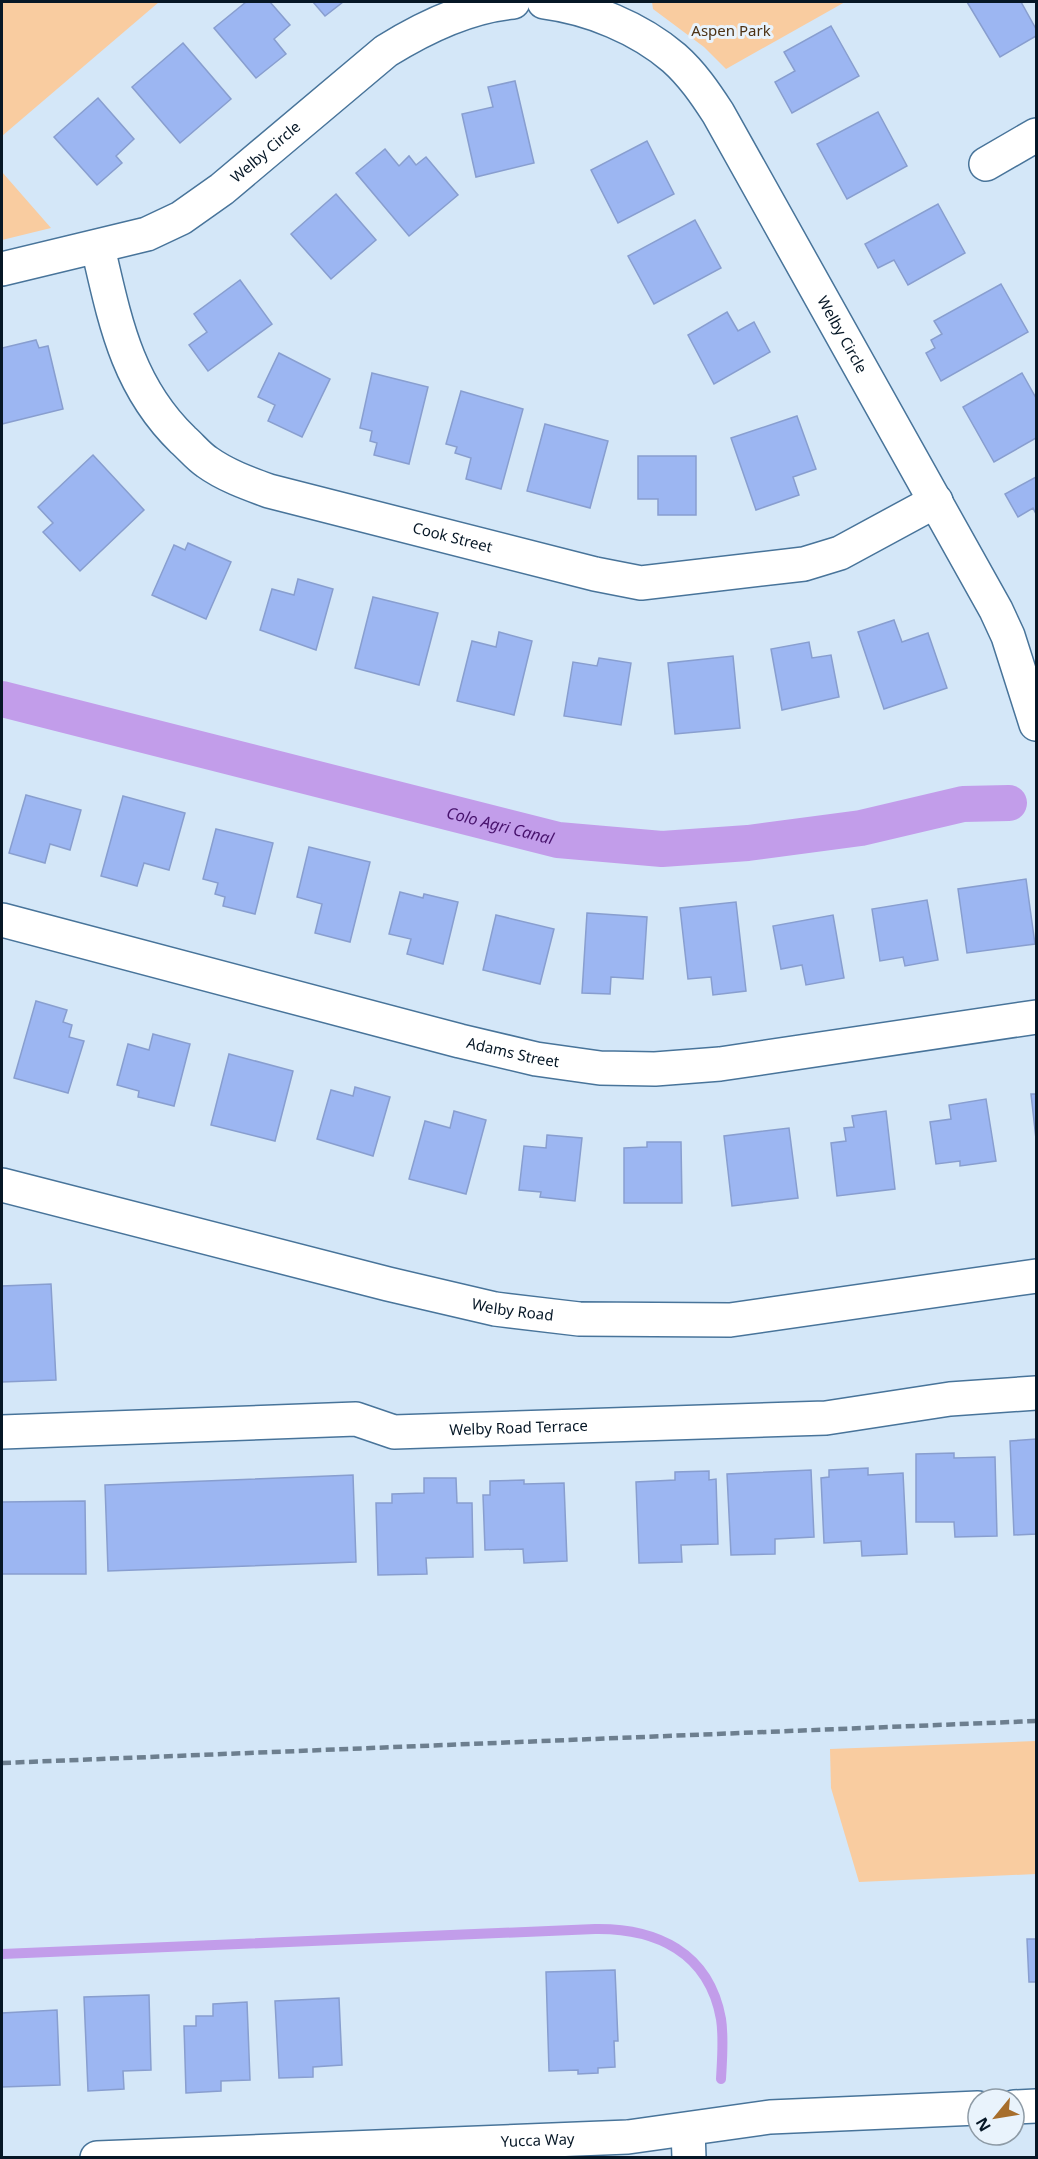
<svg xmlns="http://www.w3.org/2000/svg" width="1038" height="2159" font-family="'Noto Sans',sans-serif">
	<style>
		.green { fill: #f9cca0 }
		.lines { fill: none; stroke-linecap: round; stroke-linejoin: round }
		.stream { stroke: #c29dea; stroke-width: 10 }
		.canal { stroke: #c29dea; stroke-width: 36 }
		.building { fill: #9cb6f2; stroke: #889ecf; stroke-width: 1.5 }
		.minor-casing { stroke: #48749a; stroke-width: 36 }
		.minor { stroke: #fff; stroke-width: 33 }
		.rail { stroke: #6d7f8f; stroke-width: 4.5; stroke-dasharray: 9 4.5; stroke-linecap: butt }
		.labels { text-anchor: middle; stroke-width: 6; stroke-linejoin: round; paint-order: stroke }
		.park-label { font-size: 15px; fill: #4d3214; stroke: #e9f3fc }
		.street-label { font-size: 15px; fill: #061726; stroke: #e9f3fc }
		.water-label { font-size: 16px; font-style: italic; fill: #47126c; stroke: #e9f3fc }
	</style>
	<rect width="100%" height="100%" fill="#d4e7f8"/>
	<g class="green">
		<path d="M2,2H159L2,136Z"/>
		<path d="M652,2H845L726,69L704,47L653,9Z"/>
		<path d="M2,172L51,228L2,240Z"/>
		<path d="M1036,1741V1874L859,1882L831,1788L830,1749Z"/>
	</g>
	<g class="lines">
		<path class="stream" d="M2,1954L595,1929C656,1928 709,1952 721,2019C724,2038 722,2060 721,2079"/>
		<path class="canal" id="s1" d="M2,699L558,840L662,849L748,843L861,828L963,804L1009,803"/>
	</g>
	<g class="building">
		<path d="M246,2H270L290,25L274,39L286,54L256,78L214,28Z"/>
		<path d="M313,2H343L325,16Z"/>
		<path d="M967,2H1021L1036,29V36L1000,57Z"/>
		<path d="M831,26L859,76L792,113L775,82L795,71L784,52Z"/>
		<path d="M183,43L231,99L180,143L132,87Z"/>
		<path d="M515,81L534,163L476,177L462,114L493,107L488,87Z"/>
		<path d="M98,98L134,139L116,156L122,163L97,185L54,137Z"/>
		<path d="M878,112L907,166L847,199L817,144Z"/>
		<path d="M647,141L674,194L618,223L591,170Z"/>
		<path d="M385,149L399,166L409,156L416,165L426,157L458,195L409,236L356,173Z"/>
		<path d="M336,194L376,240L331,279L291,234Z"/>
		<path d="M938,204L965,253L908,285L894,260L878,268L865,244Z"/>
		<path d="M695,220L721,268L654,304L628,256Z"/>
		<path d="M240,280L272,324L208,371L189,345L207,332L194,314Z"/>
		<path d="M1001,284L1028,332L941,381L926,353L935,348L931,340L942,334L934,321Z"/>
		<path d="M727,312L738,331L754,322L770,352L714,384L688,335Z"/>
		<path d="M36,340L39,348L48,346L63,409L2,424V348Z"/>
		<path d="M279,353L330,379L302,437L268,421L275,405L258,397Z"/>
		<path d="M372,373L428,387L409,464L374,455L377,443L370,441L372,431L360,428Z"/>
		<path d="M1022,373L1036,398V438L994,462L963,407Z"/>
		<path d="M461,391L523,409L501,489L466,479L471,458L455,453L457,447L446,444Z"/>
		<path d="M797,416L816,469L793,477L799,495L756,510L731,438Z"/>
		<path d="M545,424L608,441L590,508L527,491Z"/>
		<path d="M93,455L144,510L80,571L43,532L53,523L38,507Z"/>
		<path d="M638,456H696V515H658V499H638Z"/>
		<path d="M1036,477V514L1033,508L1018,517L1005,494Z"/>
		<path d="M188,543L231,562L206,619L152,595L174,545L185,550Z"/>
		<path d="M298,579L333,589L316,650L260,630L272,589L294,595Z"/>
		<path d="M373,597L438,613L419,685L355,668Z"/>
		<path d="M894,620L902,642L928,633L947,688L884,709L858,632Z"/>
		<path d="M499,632L532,641L514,715L457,701L472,641L496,647Z"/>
		<path d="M809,642L812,658L831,655L839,697L782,710L771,649Z"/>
		<path d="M733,656L740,728L675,734L668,663Z"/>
		<path d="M599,658L631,663L621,725L564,716L573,662L597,666Z"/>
		<path d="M26,795L81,810L70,850L50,844L45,863L9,853Z"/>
		<path d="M123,796L185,813L169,870L144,863L137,886L101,876Z"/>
		<path d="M216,829L273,843L255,914L223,906L225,897L215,894L218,883L203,879Z"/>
		<path d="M309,847L370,862L350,942L315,933L322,904L297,897Z"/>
		<path d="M1026,879L1035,944L967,953L958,889Z"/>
		<path d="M400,892L423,898L424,894L458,902L443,964L407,954L411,939L389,934Z"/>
		<path d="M927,900L938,960L905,966L903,957L880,961L872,909Z"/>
		<path d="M736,902L746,991L713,995L711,977L688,979L680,908Z"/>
		<path d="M587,913L647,917L643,979L611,977L610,994L582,993Z"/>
		<path d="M496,915L554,929L540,984L483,970Z"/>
		<path d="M833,915L844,978L806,985L802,965L781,969L773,926Z"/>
		<path d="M36,1001L67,1010L63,1022L72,1025L69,1037L84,1041L68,1093L14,1078Z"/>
		<path d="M153,1034L190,1044L174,1106L138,1097L139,1091L117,1085L128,1044L149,1050Z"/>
		<path d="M229,1054L293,1071L275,1141L211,1125Z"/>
		<path d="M355,1087L390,1097L373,1156L317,1139L331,1090L353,1096Z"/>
		<path d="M1031,1094H1036V1139Z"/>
		<path d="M986,1099L996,1161L960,1166V1161L936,1164L930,1122L951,1119L949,1105Z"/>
		<path d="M454,1111L486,1120L466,1194L409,1179L425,1121L450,1128Z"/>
		<path d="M886,1111L895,1189L837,1196L831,1143L846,1141L844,1128L854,1127L852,1116Z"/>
		<path d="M789,1128L798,1198L732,1206L724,1136Z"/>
		<path d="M547,1135L582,1138L575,1201L540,1197L541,1192L519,1190L524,1146L546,1148Z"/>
		<path d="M647,1142H681L682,1203H624V1148L647,1147Z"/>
		<path d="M51,1284L56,1380L2,1382V1286Z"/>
		<path d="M1036,1439V1534L1014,1535L1010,1441Z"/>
		<path d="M954,1453V1458L995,1457L997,1536L955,1537L954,1522H916V1454Z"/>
		<path d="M868,1468V1475L903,1473L907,1554L862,1556L861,1541L824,1543L821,1478L829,1477V1470Z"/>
		<path d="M811,1470L814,1537L775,1539V1554L731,1555L727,1474Z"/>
		<path d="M709,1471V1480L716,1479L718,1544L681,1545L682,1562L639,1563L636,1482L675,1480V1472Z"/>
		<path d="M353,1475L356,1562L108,1571L105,1485Z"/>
		<path d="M424,1478H456L457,1503H472L473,1557L426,1558L427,1574L378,1575L376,1503H392V1494L424,1493Z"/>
		<path d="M524,1480V1484L564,1483L567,1561L524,1563L523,1549L485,1550L483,1495H490V1481Z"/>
		<path d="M85,1501L86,1574H2V1502Z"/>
		<path d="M1027,1939H1036V1982H1029Z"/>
		<path d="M615,1970L618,2041H614L615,2067L598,2068V2073L578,2074V2070L549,2071L546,1972Z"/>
		<path d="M149,1995L151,2070L123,2071L124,2089L88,2091L84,1997Z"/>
		<path d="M339,1998L342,2065L313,2067V2077L279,2078L275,2001Z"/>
		<path d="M247,2002L250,2080L221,2081V2091L186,2093L184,2026H196V2016H213V2004Z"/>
		<path d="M57,2010L60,2085L2,2087V2013Z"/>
	</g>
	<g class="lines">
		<defs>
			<g id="minor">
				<path id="s2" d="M544,2C590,8 639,28 674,58C692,74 705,93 718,113L996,610L1008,636L1036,724"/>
				<path d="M986,164L1036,135"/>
				<path id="s3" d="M98,248C115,321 127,386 183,440C191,447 198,456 207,462C225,475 247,483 269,491L595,574L641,583L804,564L840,553L936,501"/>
				<path id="s4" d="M2,269L147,234L181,218L222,189L386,51C423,28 469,6 513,2"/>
				<path id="s5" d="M2,920L460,1041L536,1059L600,1068L655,1069L720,1064L1036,1017"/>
				<path id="s6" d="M2,1185L388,1284L495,1309L579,1319L730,1320L1036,1276"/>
				<path id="s7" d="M2,1432L356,1419L394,1432L826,1418L950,1399L1036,1393"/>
				<path d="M1014,2107L1036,2106"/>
				<path d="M688,2130L689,2158"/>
				<path id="s8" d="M97,2158L628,2137L770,2117L978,2108"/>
			</g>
		</defs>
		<use href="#minor" class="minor-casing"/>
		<use href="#minor" class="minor"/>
		<path class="rail" d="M2,1763L1036,1721"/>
	</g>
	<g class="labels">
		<g class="park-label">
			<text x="731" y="36">Aspen Park</text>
		</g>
		<g class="street-label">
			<text dy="5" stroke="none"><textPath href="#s4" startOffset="294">Welby Circle</textPath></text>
			<text dy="5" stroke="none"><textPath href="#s2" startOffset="468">Welby Circle</textPath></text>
			<text dy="5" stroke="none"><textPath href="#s3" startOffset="504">Cook Street</textPath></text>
			<text dy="5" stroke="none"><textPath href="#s5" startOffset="528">Adams Street</textPath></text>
			<text dy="5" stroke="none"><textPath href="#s6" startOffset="526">Welby Road</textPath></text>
			<text dy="5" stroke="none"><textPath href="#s7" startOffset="519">Welby Road Terrace</textPath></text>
			<text dy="5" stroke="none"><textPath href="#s8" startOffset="441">Yucca Way</textPath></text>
		</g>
		<g class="water-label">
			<text dy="6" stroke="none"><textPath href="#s1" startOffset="514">Colo Agri Canal</textPath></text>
		</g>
	</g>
	<rect width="1038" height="2159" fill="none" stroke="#061726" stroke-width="6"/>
	<g transform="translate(996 2117) rotate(240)"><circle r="28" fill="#e9f3fc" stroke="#8e9ba6" stroke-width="1.5"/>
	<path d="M0-4.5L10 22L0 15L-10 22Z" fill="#a76e2c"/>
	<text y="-9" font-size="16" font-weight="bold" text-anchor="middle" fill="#061726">N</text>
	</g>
</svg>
